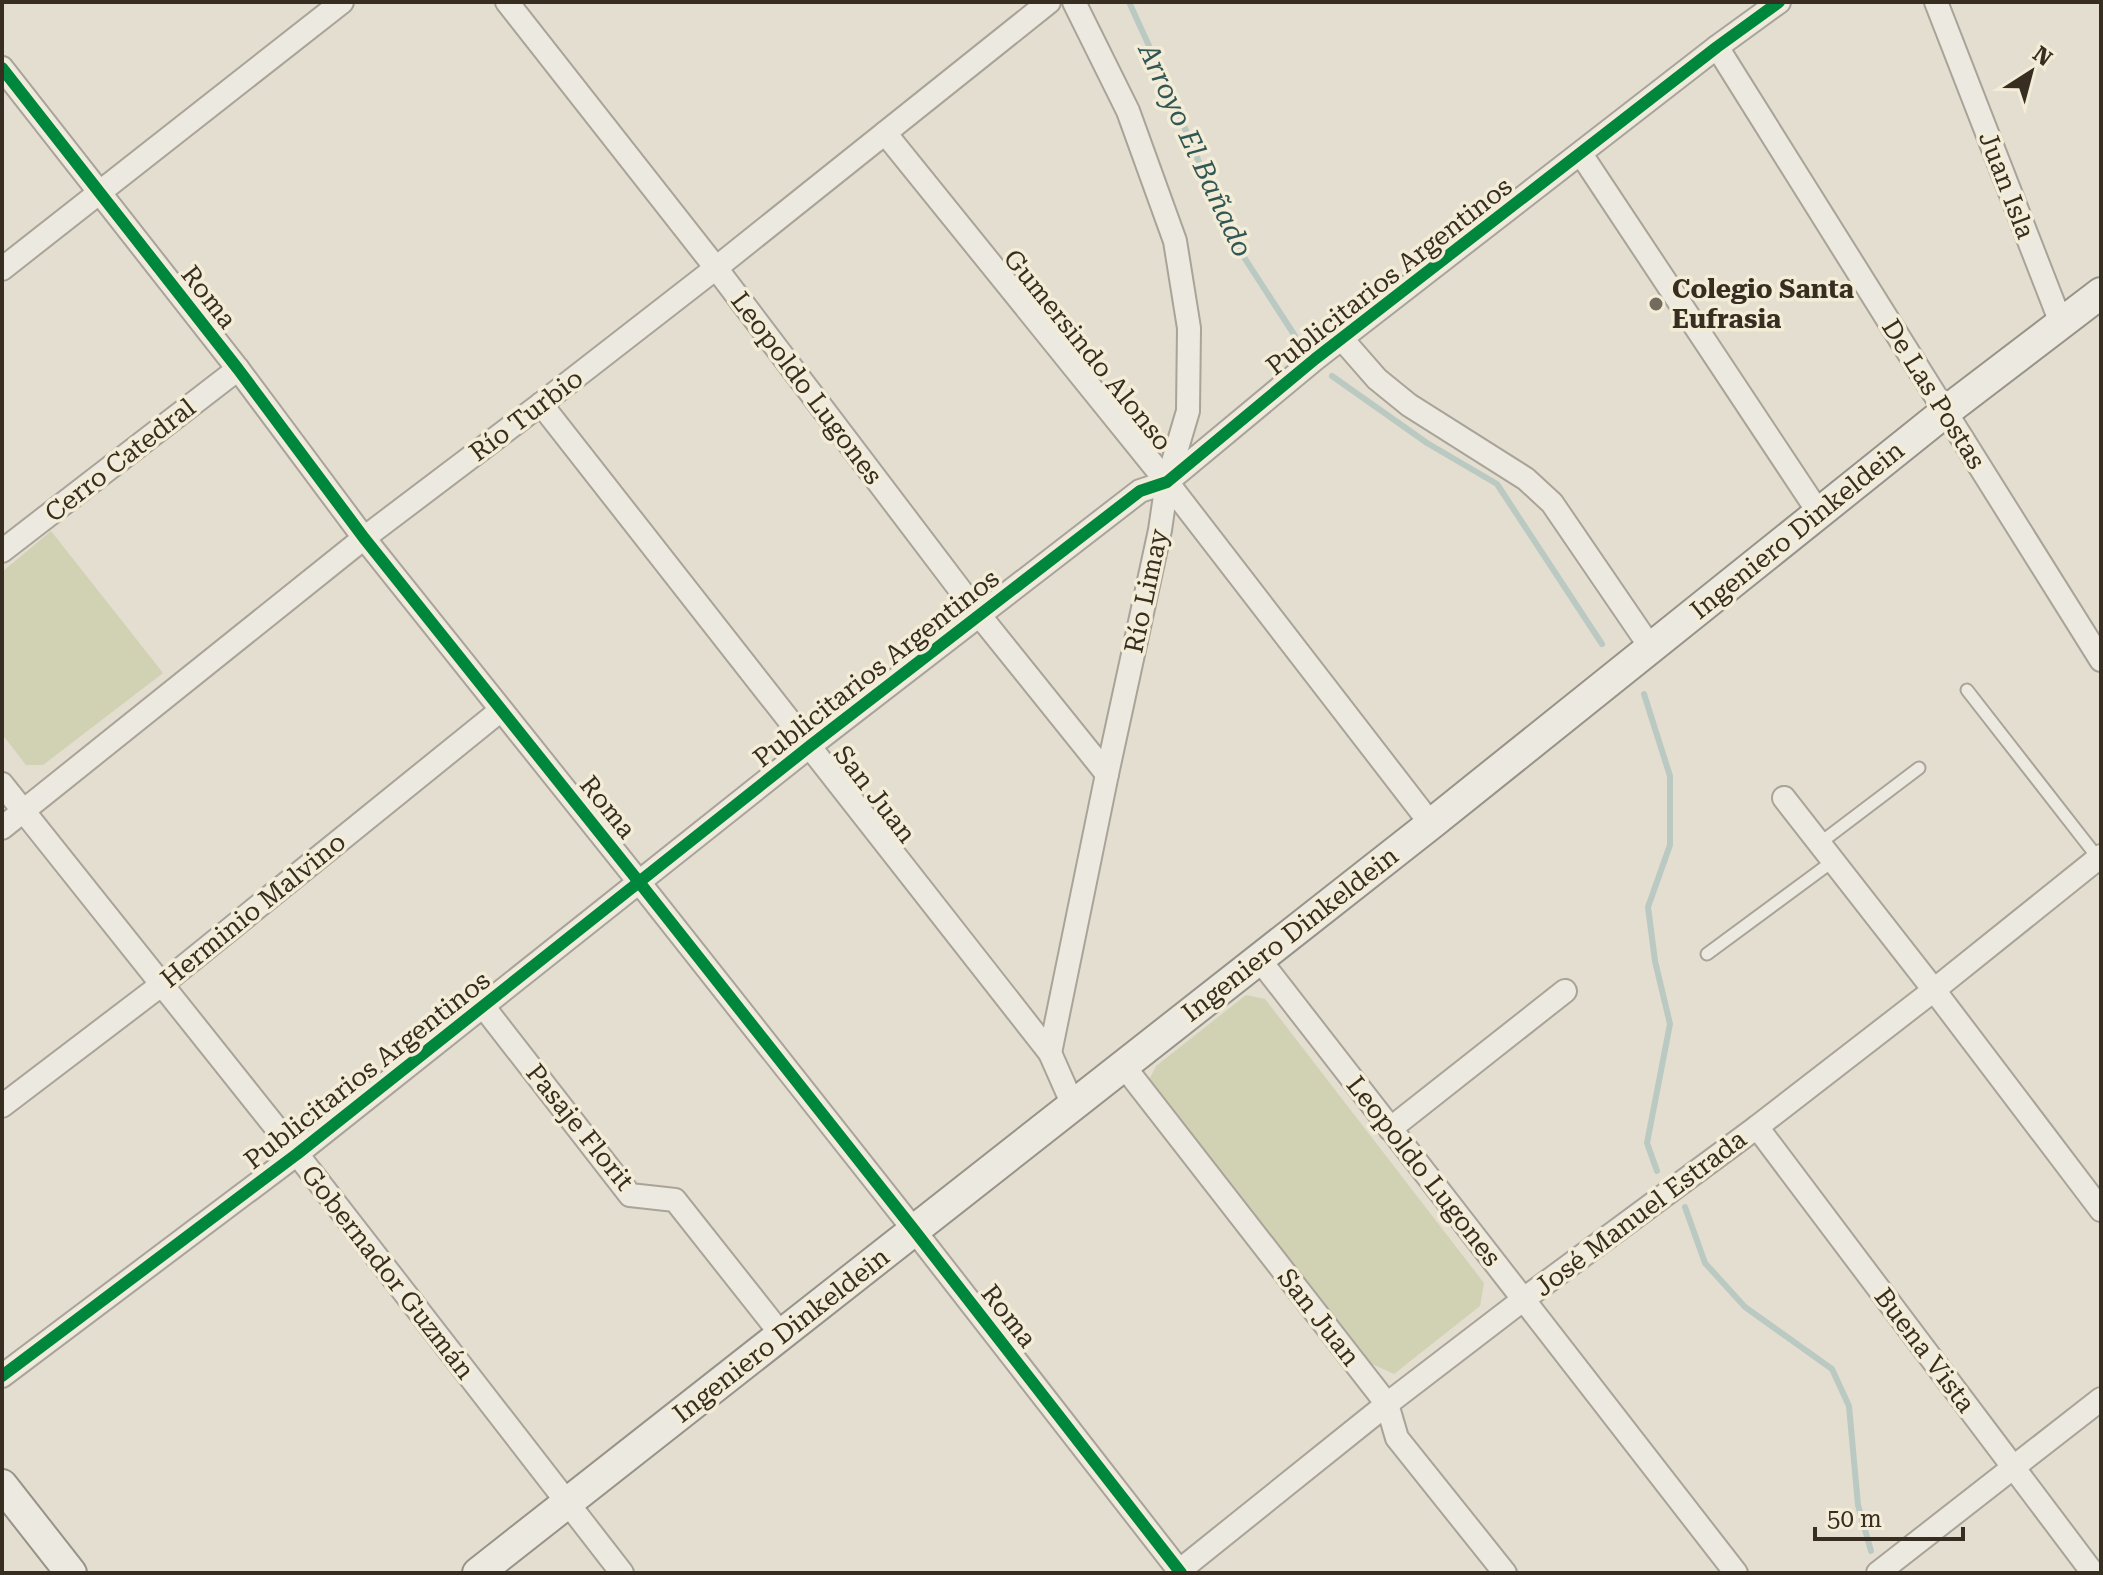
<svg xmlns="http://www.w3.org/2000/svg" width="2103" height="1575" font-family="'Roboto Serif',serif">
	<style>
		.green { fill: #d0d2b3 }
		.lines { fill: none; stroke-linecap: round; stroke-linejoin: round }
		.stream { stroke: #bac9c1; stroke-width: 6 }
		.lane-casing { stroke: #a9a398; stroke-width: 15 }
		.street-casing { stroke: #a9a398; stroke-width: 26 }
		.secondary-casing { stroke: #989388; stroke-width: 34 }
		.lane { stroke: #ece9e1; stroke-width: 11 }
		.street { stroke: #ece9e1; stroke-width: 22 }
		.secondary { stroke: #ece9e1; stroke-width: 30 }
		.cycleway-casing { stroke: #f3ecd7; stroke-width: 17 }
		.cycleway { stroke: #00873e; stroke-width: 12 }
		.poi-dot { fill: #736b5e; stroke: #f3ecd7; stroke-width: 3 }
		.labels { text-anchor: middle; stroke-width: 7; stroke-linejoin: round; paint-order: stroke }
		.street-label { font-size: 26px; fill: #372d21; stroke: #f3ecd7 }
		.poi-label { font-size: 26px; font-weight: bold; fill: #372d21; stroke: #f3ecd7; text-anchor: start }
		.water-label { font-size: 28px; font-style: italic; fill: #315655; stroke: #f3ecd7 }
	</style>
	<rect width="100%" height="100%" fill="#e3ded0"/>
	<g class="green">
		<path d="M51,531L163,673L43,765H26L2,734V572Z"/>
		<path d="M1246,995L1265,999L1484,1283L1480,1306L1394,1374L1372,1364L1149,1080L1156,1066Z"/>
	</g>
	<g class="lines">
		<g class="stream">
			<path d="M1129,2L1166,83L1229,234L1295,336"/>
			<path d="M1332,376L1427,443L1497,484L1602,644"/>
			<path d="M1644,694L1670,776V845L1648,907L1655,961L1670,1024L1647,1143L1657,1171"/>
			<path d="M1685,1207L1705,1263L1745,1307L1832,1369L1849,1406L1858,1505L1871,1551"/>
		</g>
		<defs>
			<g id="lane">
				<path d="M1967,690L2098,858"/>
				<path d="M1820,843L1919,768"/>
				<path d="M1707,954L1833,861"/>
			</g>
			<g id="street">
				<path d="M507,2L716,268L980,616L1107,774"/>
				<path d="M1936,2L2061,323"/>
				<path d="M1717,47L2101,660"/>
				<path d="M2,68L238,369L364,538L639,882L914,1230L1181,1573"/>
				<path d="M885,133L1167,482L1431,824"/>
				<path d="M1581,154L1819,513"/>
				<path d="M2,269L342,2"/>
				<path d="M1342,339L1377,379L1409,405L1526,479L1552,503L1651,648"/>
				<path d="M541,404L1050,1053L1073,1105"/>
				<path d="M2,551L238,369"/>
				<path d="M2,784L297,1154L622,1573"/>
				<path d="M1784,798L1934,990L2101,1210"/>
				<path d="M2,828L364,538L541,404L716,268L1049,2"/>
				<path d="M1259,959L1736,1573"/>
				<path d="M483,1006L630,1195L675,1200L781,1334"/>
				<path d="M1050,1053L1107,774L1160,530L1167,482L1188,411L1189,328L1175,241L1128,111L1074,2"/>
				<path d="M1123,1065L1387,1404L1397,1438L1505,1573"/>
				<path d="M2,1106L161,985L501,710"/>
				<path d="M1757,1127L2093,1573"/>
				<path d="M1390,1129L1565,991"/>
				<path d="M2,1376L297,1154L810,746L1140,491L1167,482L1315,359L1717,47L1779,2"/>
				<path d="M1179,1571L1387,1404L1524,1299L1757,1127L1934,990L2101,856"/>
				<path d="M1878,1573L2101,1399"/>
			</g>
			<g id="secondary">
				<path d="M2,1485L71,1573"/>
				<path d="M478,1573L1431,824L1945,412L2101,293"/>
			</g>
		</defs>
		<use href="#lane" class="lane-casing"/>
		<use href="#street" class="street-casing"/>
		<use href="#secondary" class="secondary-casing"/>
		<use href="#lane" class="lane"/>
		<use href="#street" class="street"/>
		<use href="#secondary" class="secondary"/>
		<defs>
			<g id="cycleway">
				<path d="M2,68L238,369L364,538L639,882L914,1230L1181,1573"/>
				<path d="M2,1376L297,1154L810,746L1140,491L1167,482L1315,359L1717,47L1779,2"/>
			</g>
		</defs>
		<use href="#cycleway" class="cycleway-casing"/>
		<use href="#cycleway" class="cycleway"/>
	</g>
	<circle class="poi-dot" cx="1656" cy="304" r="8"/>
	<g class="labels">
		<g class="street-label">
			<text transform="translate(2007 185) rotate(69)" y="9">Juan Isla</text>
			<text transform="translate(1389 276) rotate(-38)" y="9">Publicitarios Argentinos</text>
			<text transform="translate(209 297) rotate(52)" y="9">Roma</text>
			<text transform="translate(1088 350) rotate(51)" y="9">Gumersindo Alonso</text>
			<text transform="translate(807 388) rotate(53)" y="9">Leopoldo Lugones</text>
			<text transform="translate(1934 394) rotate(58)" y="9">De Las Postas</text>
			<text transform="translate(526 415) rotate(-37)" y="9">Río Turbio</text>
			<text transform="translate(120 460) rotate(-38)" y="9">Cerro Catedral</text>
			<text transform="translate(1797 530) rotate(-39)" y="9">Ingeniero Dinkeldein</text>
			<text transform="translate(1146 591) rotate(-78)" y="9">Río Limay</text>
			<text transform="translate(876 668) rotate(-38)" y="9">Publicitarios Argentinos</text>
			<text transform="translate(875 794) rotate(52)" y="9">San Juan</text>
			<text transform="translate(608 807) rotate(51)" y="9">Roma</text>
			<text transform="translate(253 910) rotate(-39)" y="9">Herminio Malvino</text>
			<text transform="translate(1290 934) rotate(-38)" y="9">Ingeniero Dinkeldein</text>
			<text transform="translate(367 1070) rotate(-38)" y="9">Publicitarios Argentinos</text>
			<text transform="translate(580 1127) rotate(51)" y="9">Pasaje Florit</text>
			<text transform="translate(1424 1171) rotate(52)" y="9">Leopoldo Lugones</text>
			<text transform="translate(1640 1213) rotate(-37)" y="9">José Manuel Estrada</text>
			<text transform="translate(388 1272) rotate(52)" y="9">Gobernador Guzmán</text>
			<text transform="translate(1009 1316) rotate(52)" y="9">Roma</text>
			<text transform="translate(1319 1317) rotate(52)" y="9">San Juan</text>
			<text transform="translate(781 1335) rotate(-38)" y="9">Ingeniero Dinkeldein</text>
			<text transform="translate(1925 1350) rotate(53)" y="9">Buena Vista</text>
		</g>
		<g class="poi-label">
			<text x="1672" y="298">Colegio Santa<tspan x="1672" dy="30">Eufrasia</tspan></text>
		</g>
		<g class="water-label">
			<text transform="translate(1196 150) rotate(65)" y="10">Arroyo El Bañado</text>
		</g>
	</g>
	<rect width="2103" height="1575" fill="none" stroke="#372d21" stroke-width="8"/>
	<g transform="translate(2031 72) rotate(36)" stroke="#f3ecd7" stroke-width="6" paint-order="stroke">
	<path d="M0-6L14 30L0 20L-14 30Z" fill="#372d21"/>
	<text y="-12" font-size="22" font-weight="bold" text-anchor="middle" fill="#372d21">N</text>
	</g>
	<path d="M1815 1527v12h148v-12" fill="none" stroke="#372d21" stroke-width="4"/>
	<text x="1827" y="1527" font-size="24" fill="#372d21" stroke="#f3ecd7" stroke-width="6" paint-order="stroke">50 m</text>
</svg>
